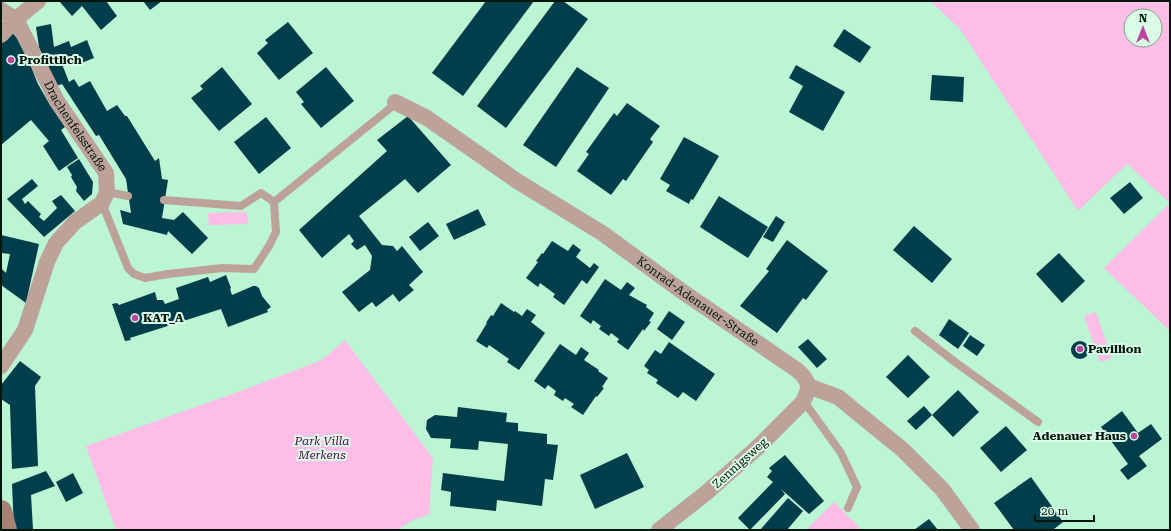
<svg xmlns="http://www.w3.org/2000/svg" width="1171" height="531" font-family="'Roboto Serif',serif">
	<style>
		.green { fill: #fcbde7; fill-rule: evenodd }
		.building { fill: #013e4c }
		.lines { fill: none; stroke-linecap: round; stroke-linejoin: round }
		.lane { stroke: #bca299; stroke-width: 8 }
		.street { stroke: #bca299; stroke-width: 16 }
		.secondary { stroke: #a78174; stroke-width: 22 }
		.poi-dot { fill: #ba459d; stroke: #dafce7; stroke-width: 1.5 }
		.labels { text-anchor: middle; stroke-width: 4; stroke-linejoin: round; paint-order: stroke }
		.poi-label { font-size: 12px; font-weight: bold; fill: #01160b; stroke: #dafce7; text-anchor: start }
		.street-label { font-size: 12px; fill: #01160b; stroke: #dafce7 }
		.park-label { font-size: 12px; font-style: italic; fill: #5b024a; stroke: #dafce7 }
	</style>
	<rect width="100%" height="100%" fill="#bbf5d3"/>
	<g class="green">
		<path d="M930,1H1170V331L1104,268L1170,203L1127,164L1078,211L960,29ZM1131,16H1155V40H1131Z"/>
		<path d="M247,212L248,224L209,225L208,213Z"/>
		<path d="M1096,312L1112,358L1100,362L1084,316Z"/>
		<path d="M345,340L433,458L429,515L415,519L397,530H116L86,446L246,389L322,360Z"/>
		<path d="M834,502L862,530H806Z"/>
	</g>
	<g class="building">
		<path d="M59,1H106L117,16L101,30L82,6L72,16Z"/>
		<path d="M143,1H162L150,10Z"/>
		<path d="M486,1H534L463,96L432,73Z"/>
		<path d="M555,1H563L588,19L506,128L477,106Z"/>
		<path d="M288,22L313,53L279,80L257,53L268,43L265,40Z"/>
		<path d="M51,24L54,47L69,41L71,47L87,40L94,58L79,64L76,58L62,64L69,82L74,79L79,87L90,81L107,111L117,105L125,116H127L155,161L159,158L162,179L168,180L162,218L174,220L183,212L208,238L192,254L168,231L167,235L123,224L120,210L131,213L126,179L99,135L96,136L62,84L56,86L40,54L36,27Z"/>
		<path d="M844,29L871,47L860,63L833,46Z"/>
		<path d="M11,31L22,44L38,84L50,105L65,127L61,130L78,158L59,171L43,146L49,141L31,120L1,145V42Z"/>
		<path d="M796,65L845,92L823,131L789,112L803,86L789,78Z"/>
		<path d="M222,67L252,104L219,131L191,98L203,89L200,86Z"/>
		<path d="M326,67L354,101L321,128L301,104L304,102L296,92Z"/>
		<path d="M577,67L609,88L556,167L523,145Z"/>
		<path d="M932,75L964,77L963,102L930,100Z"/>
		<path d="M627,103L660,126L650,139L653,142L626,181L623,179L611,195L577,171L589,154L586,152L614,113L617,116Z"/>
		<path d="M408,116L451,165L418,193L405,179L359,216L382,245L393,246L397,251L402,246L423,272L409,285L414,290L399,302L393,294L376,307L372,302L359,312L342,292L370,270L372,256L365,245L357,250L351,244L354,241L349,234L322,258L299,230L387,151L377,140Z"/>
		<path d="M266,117L291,148L259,174L234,142Z"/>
		<path d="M684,137L719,156L693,200L691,199L689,204L666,191L670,185L660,179Z"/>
		<path d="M79,159L93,182L92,194L84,201L76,191L77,187L71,177L72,175L67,167Z"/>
		<path d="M32,179L38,186L22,199L25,204L28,201L41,214L39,217L44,221L57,208L52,201L61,195L75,211L44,237L7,199Z"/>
		<path d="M1130,182L1143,198L1124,214L1110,198Z"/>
		<path d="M719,196L768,227L748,258L700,227Z"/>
		<path d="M478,209L486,225L454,240L446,224Z"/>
		<path d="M776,216L785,222L773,242L763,237Z"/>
		<path d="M428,222L439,236L420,251L409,237Z"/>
		<path d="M914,226L952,259L932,283L893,250Z"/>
		<path d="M1,235L39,244L26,303L1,285V268L6,273L10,254L1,253Z"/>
		<path d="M787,240L828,271L806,300L803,298L777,333L740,306L769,271L766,269Z"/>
		<path d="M552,241L568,251L573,244L581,250L576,257L590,268L594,263L599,267L587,284L582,280L564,305L553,297L555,294L540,283L538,287L526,278L538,262L536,261L542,253L543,254Z"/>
		<path d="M1059,253L1085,281L1062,303L1036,274Z"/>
		<path d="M226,275L231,288L230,289L232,295L253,286H256L259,288L262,296L271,307L267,310L268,312L228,327L221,309L130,338L131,340L125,341L112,304L117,303L119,305L155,292L157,300H163L165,304L179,299L176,288L208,277L210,282Z"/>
		<path d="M605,279L621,290L627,282L635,288L629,295L647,305L646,307L654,313L649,321L651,322L644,331L643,329L628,350L617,342L619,339L611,333L609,336L599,329L601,326L593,320L591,324L580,316Z"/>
		<path d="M501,303L514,312L515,311L522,316L527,309L536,315L531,322L545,333L519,370L507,362L509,359L489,345L487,348L476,341L487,323H486L491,315L493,316Z"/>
		<path d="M669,311L685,322L672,340L657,329Z"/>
		<path d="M949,319L969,333L958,349L939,335Z"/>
		<path d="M970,335L985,345L977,356L963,346Z"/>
		<path d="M808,339L827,359L817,368L798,347Z"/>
		<circle cx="1080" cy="350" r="9"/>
		<path d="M669,342L715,374L696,401L683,392L678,398L656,383L658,380L647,373L649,370L644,366L655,350L661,354Z"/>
		<path d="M560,344L576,355L581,347L589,353L584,360L599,370L598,371L608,378L602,387L604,388L597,397L596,396L583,415L571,407L574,404L565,398L563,401L554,395L556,391L548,385L545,389L534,381Z"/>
		<path d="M908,355L930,377L908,398L886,377Z"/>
		<path d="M20,361L41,377L35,386L38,466L12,469L10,405L1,399V385Z"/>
		<path d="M958,390L979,412L953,437L932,415Z"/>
		<path d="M924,406L932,415L916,430L907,421Z"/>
		<path d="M458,407L507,413L506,422L518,423V431L547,434V444L558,445L553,480L545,479L542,506L497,500L496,511L450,506L451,492L441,490L443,473L504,481L508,444L479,441L478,450L450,448L451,439L431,438L426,429L427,420L435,415L457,417Z"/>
		<path d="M1122,411L1138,433L1151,424L1162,439L1139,456L1147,466L1128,480L1120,470L1128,464L1101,427Z"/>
		<path d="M1006,426L1027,450L1001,472L980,448Z"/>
		<path d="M627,453L644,487L595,509L580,475Z"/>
		<path d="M785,455L824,501L809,514L781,489L785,494L750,530L738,518L773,482L767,477L772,471L769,468Z"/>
		<path d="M46,471L55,486L31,495L33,529L14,530L12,484Z"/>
		<path d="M73,473L83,493L66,502L56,482Z"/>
		<path d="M1031,477L1063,522L1054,529L1055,530H1014L994,503Z"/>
		<path d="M788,498L803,511L787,530H760Z"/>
		<path d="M929,519L938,530H914Z"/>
	</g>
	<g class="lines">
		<g class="lane">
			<path d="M107,192L128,196"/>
			<path d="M164,200L241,206L261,193L274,202"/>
			<path d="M274,202L394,105L395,102"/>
			<path d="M102,203L128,268L134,274L145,278L168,274L222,268L254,269L269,246L276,232L274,202"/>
			<path d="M915,331L955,362L1038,422"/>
			<path d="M802,403L808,407L841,453L857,487L848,508"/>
		</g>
		<g class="street">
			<path id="s1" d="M1,10L16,19L57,101L106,173L107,192L102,203L75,222L56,243L47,262L25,330L1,366"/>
			<path d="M1,35L16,19L38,1"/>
			<path id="s2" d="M395,102L427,118L517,181L602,233L683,292L797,370C810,381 811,388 802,403L757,448L706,493L659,530"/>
			<path d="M808,386L838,397L903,450L942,489L972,530"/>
		</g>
		<path class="secondary" d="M1,511L6,530"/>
	</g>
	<g class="poi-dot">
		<circle cx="11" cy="60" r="4"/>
		<circle cx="135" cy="318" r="4"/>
		<circle cx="1080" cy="349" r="4"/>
		<circle cx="1134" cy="436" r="4"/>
	</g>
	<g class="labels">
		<g class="poi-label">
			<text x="19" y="64">Profittlich</text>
			<text x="143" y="322">KAT_A</text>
			<text x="1088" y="353">Pavillion</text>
			<text x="1126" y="440" text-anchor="end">Adenauer Haus</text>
		</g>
		<g class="street-label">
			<text dy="4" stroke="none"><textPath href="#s1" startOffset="140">Drachenfelsstraße</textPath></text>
			<text dy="4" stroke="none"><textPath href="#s2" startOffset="363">Konrad-Adenauer-Straße</textPath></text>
			<text transform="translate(740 463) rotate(-42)" y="4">Zennigsweg</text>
		</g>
		<g class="park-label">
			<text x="322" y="445">Park Villa<tspan x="322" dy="14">Merkens</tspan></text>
		</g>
	</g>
	<rect width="1171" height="531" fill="none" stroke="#01160b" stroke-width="4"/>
	<g transform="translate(1143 28)"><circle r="19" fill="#dafce7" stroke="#83a08f"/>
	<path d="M0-3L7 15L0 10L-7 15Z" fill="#ba459d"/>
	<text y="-6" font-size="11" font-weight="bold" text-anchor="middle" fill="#01160b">N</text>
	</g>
	<path d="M1035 515v6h59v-6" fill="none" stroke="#01160b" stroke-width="2"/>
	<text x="1041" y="515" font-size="12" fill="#01160b" stroke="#dafce7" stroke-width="3" paint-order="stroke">20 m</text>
</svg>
